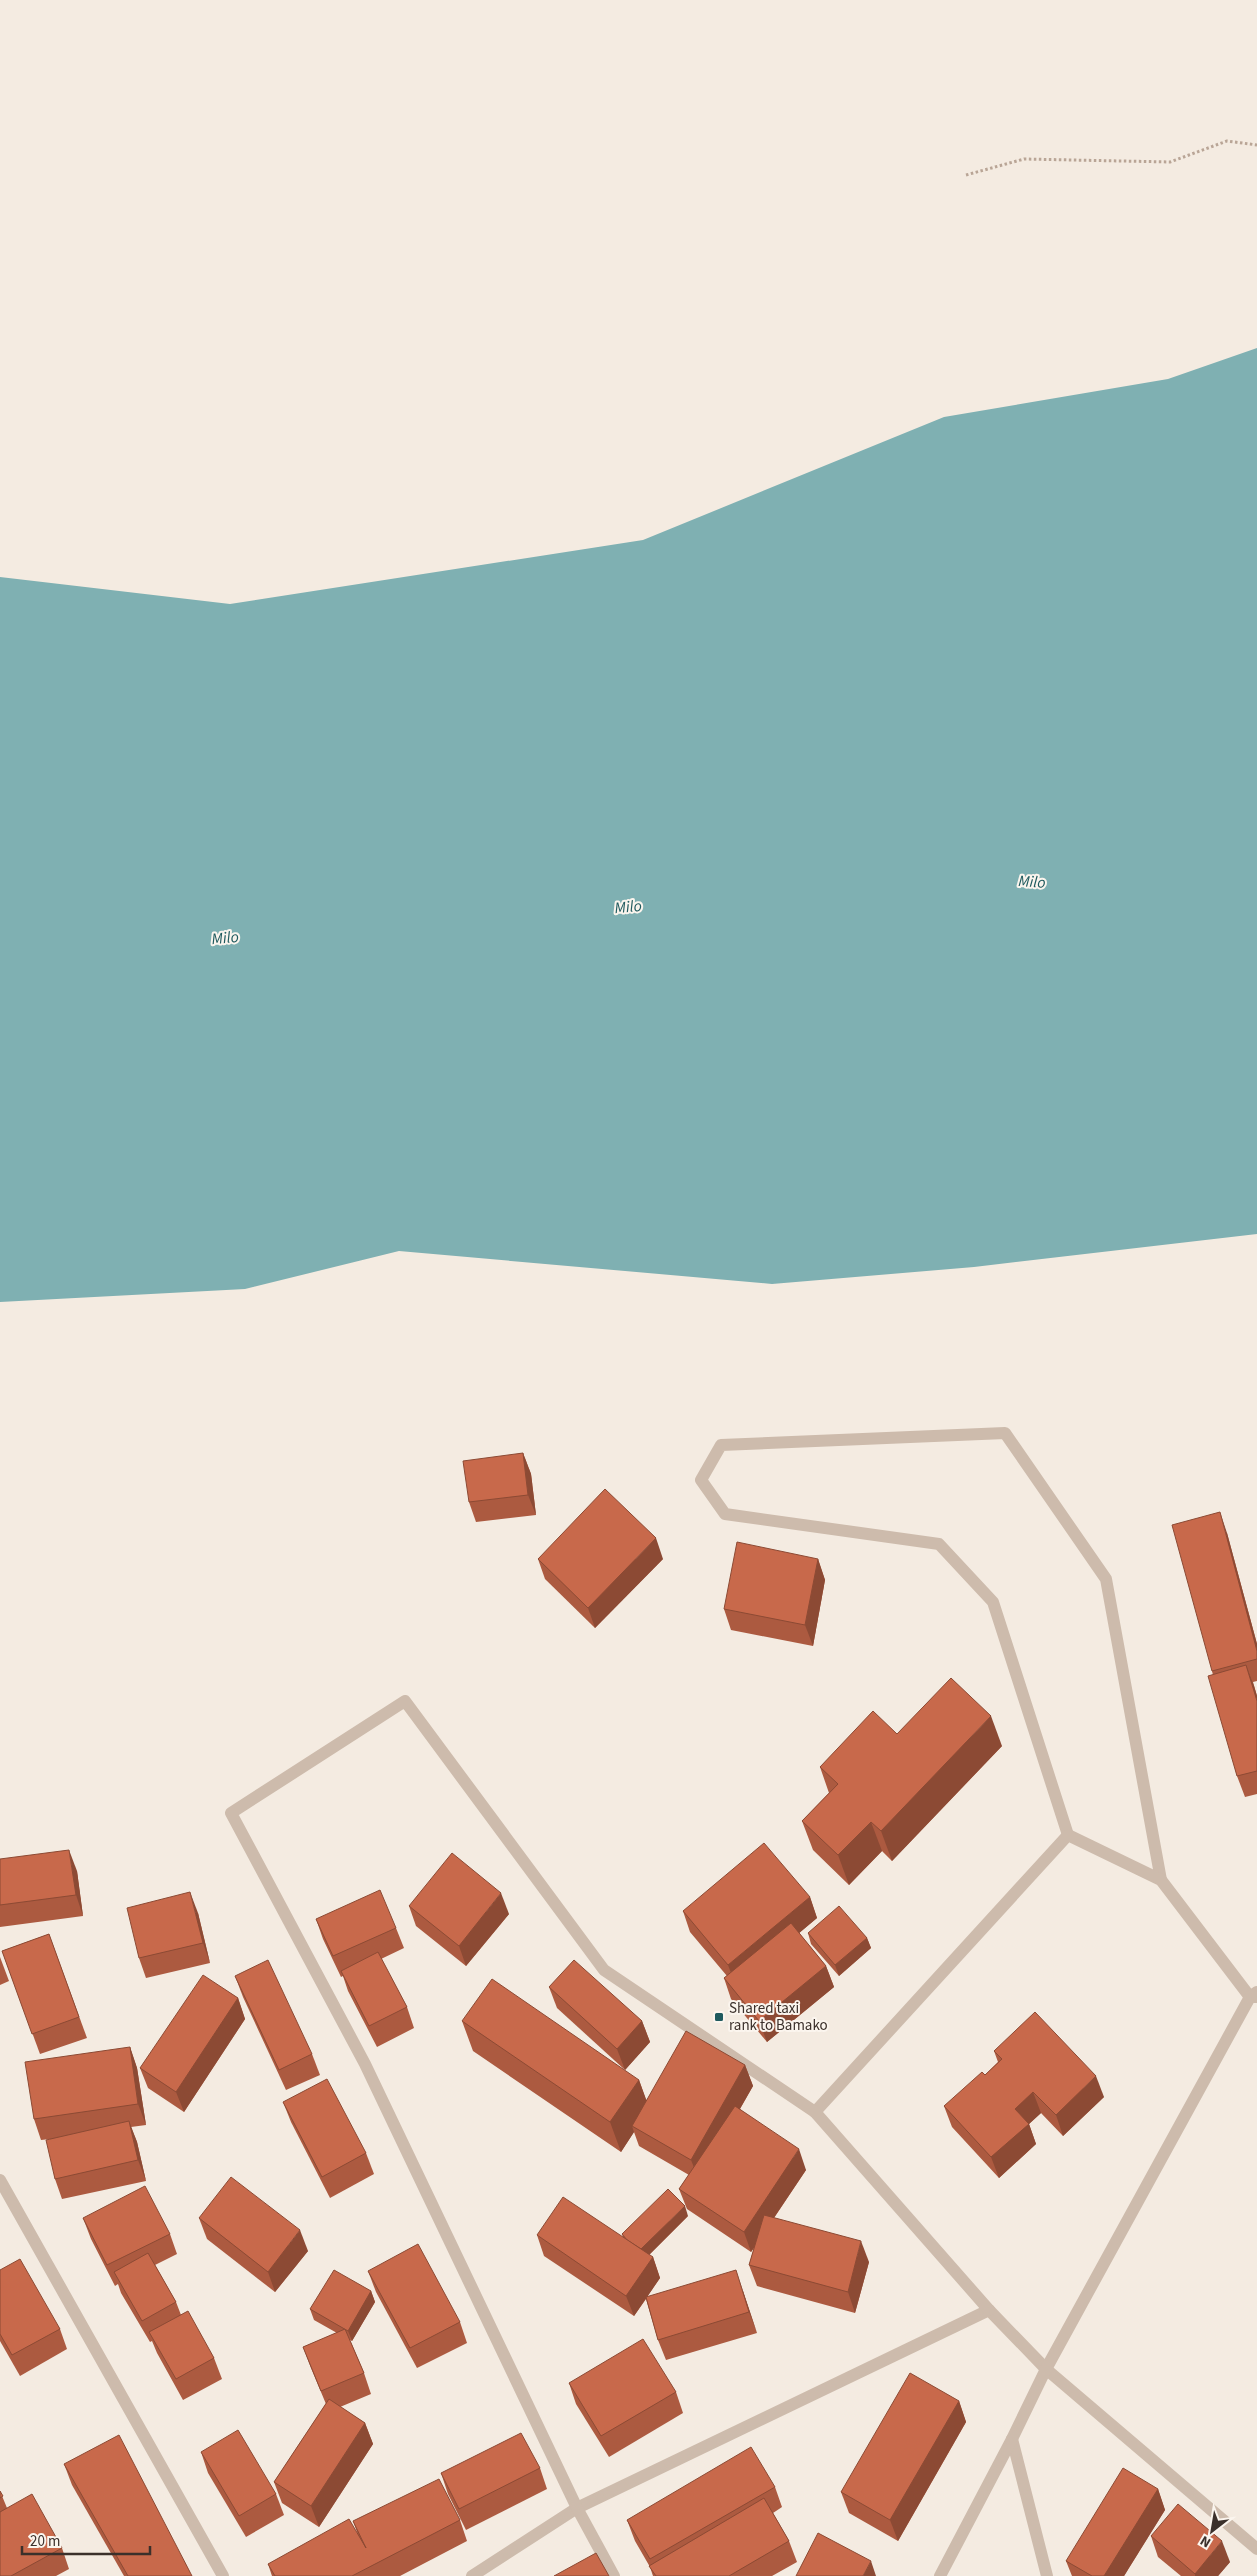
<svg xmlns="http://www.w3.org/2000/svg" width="1257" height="2576" font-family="'Source Sans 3',sans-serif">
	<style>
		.water { fill: #7fb0b2 }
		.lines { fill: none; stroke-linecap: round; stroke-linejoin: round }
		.path { stroke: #b9a596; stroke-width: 3; stroke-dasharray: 2.5 2.5; stroke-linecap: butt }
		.minor { stroke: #cdbbac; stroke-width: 12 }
		.tertiary { stroke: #cdbbac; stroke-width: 12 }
		.wall { fill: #ac5a40 }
		.shaded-wall { fill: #8c4a34 }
		.building { fill: #c8694b; stroke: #8c4a34 }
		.poi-dot { fill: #1f5a5e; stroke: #fbf5ee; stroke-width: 2 }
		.labels { text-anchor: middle; stroke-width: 4; stroke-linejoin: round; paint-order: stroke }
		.poi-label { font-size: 15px; fill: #3b302b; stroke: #fbf5ee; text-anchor: start }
		.water-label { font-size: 16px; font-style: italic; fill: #1f5a5e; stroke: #fbf5ee }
	</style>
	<rect width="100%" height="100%" fill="#f4ebe1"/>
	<path class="water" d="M1257,348V1234L974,1267L772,1284L399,1251L245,1289L0,1302V577L230,604L643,540L944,417L1168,379Z"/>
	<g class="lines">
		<path class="path" d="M966,175L1024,159L1170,162L1227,141L1257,145"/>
		<g class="minor">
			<path d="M1068,1835L993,1602L939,1544L725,1514L701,1480L721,1445L1005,1433L1106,1579L1161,1880"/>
			<path d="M815,2112L1068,1835L1161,1880L1250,1997H1257"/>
			<path d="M0,2180L223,2576"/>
			<path d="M1012,2439L1047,2576"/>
			<path d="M472,2576L577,2508L989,2310L1046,2369L1257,2549"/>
			<path d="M614,2576L577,2508L365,2064L231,1813L405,1701L604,1970L815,2112L989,2310"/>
		</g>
		<path class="tertiary" d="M940,2576L1012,2439L1046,2369L1250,1997L1257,1992"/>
	</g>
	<g class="wall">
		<path d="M523,1453L531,1474L536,1515L476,1522L469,1502Z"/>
		<path d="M1227,1533L1257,1644V1681L1253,1682L1257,1696V1794L1245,1797L1237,1776L1212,1671Z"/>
		<path d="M538,1559H663L595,1628L545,1579Z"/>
		<path d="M818,1559L825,1580L813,1646L731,1630L724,1609Z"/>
		<path d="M897,1734L1002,1746L892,1861L882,1851L849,1885L813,1850L802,1821L829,1793L820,1767Z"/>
		<path d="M0,1859L77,1871L83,1916L0,1927Z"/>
		<path d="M810,1897L817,1918L799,1933L826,1966L834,1987L767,2042L731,1999L724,1978L727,1976L690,1932L683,1911Z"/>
		<path d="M409,1906L509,1914L466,1966L416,1926Z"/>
		<path d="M198,1913L210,1963L146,1978L139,1958Z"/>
		<path d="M316,1919L396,1928L404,1948L381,1959L407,2007L414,2028L377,2047L348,1991L343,1976L341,1977L323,1939Z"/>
		<path d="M808,1933L867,1938L871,1948L839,1976L811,1944Z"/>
		<path d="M49,1934L87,2038L40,2054L2,1951Z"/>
		<path d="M0,1957L9,1981L0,1985Z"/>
		<path d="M235,1976L312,2054L320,2075L286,2090L243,1997Z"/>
		<path d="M549,1987L642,2021L650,2042L625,2070L557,2008Z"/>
		<path d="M238,1998L245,2019L184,2112L148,2088L140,2068Z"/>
		<path d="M462,2021L639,2080L646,2100L745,2065L753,2086L740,2109L806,2170L774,2218L869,2262L855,2313L757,2286L749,2265L754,2248L751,2252L687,2209L679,2189L689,2175L639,2146L634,2132L621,2152L473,2051Z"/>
		<path d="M130,2047L137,2068L146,2125L131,2127L137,2142L146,2181L62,2199L55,2179L50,2139L41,2140L34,2119Z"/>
		<path d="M994,2051L1104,2097L1063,2136L1041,2113L1029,2124L1036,2144L999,2178L952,2127L944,2106L985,2075L998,2062Z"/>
		<path d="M283,2102L366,2153L374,2174L330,2198L291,2122Z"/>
		<path d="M688,2216L649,2255L653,2257L660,2278L647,2297L743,2291L757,2333L666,2360L658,2340L646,2299L634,2316L544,2256L537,2235L623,2237L622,2234Z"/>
		<path d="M83,2218L170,2234L177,2254L155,2265L176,2302L181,2315L214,2358L222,2379L183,2400L157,2353L152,2341L150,2342L121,2293L118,2284L115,2286L91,2239Z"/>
		<path d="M199,2218L308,2251L275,2292L207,2239Z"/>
		<path d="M0,2270L60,2329L67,2349L20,2376L0,2341Z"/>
		<path d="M368,2271L460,2322L467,2343L417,2368L376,2292Z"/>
		<path d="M371,2291L375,2302L352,2341L350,2340L364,2373L371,2394L340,2407L365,2423L373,2444L319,2527L282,2503L274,2482L326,2404L311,2368L303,2347L337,2333L314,2320L310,2309Z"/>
		<path d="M569,2383L676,2392L683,2413L609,2457L576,2404Z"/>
		<path d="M959,2401L966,2422L898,2541L849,2513L841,2492Z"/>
		<path d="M201,2452L276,2494L284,2515L246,2537L208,2473Z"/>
		<path d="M64,2464L192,2576H124L72,2485Z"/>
		<path d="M540,2468L547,2489L466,2530L448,2494L441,2473Z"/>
		<path d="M775,2487L782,2507L773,2513L789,2541L797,2562L772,2576H653L650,2567L635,2541L627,2520Z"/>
		<path d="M1158,2489L1165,2510L1124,2576H1072L1066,2561Z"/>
		<path d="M0,2491L7,2508L62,2548L69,2569L56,2576H0Z"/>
		<path d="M460,2520L467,2541L400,2576H272L268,2564L358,2535L353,2521Z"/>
		<path d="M1151,2536L1230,2562L1218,2576H1181L1158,2557Z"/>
	</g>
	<g class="shaded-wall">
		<path d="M523,1453L531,1474L536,1515L528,1495Z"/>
		<path d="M1220,1512L1227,1533L1257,1644V1651Z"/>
		<path d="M656,1538L663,1559L595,1628L588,1608Z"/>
		<path d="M818,1559L825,1580L813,1646L805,1625Z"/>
		<path d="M1246,1665L1254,1686L1257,1696V1701Z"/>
		<path d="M991,1716L1002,1746L892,1861L881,1831Z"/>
		<path d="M871,1822L882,1851L849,1885L838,1855Z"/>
		<path d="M69,1850L77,1871L83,1916L76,1895Z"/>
		<path d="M190,1892L198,1913L210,1963L203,1943Z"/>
		<path d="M501,1893L509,1914L466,1966L459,1946Z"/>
		<path d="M810,1897L817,1918L736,1986L728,1965Z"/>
		<path d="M867,1938L871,1948L839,1976L835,1965Z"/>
		<path d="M826,1966L834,1987L767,2042L759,2021Z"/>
		<path d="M238,1998L245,2019L184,2112L176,2092Z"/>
		<path d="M642,2021L650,2042L625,2070L617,2049Z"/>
		<path d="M130,2047L137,2068L146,2125L138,2104Z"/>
		<path d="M745,2065L753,2086L699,2180L691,2160Z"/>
		<path d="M1096,2076L1104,2097L1063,2136L1056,2115Z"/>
		<path d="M639,2080L650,2110L632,2126L634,2132L621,2152L610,2122Z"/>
		<path d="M1033,2092L1041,2113L1029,2124L1036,2144L999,2178L991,2157L1015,2109Z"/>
		<path d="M129,2121L137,2142L146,2181L138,2160Z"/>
		<path d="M799,2149L806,2170L751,2252L744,2232Z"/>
		<path d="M685,2206L688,2216L642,2262L638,2252Z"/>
		<path d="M300,2230L308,2251L275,2292L268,2272Z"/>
		<path d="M861,2241L869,2262L855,2313L848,2292Z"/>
		<path d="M653,2257L660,2278L634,2316L626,2296Z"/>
		<path d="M736,2270L757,2333L749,2312Z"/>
		<path d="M371,2291L375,2302L352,2341L348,2331Z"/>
		<path d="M959,2401L966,2422L898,2541L890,2520Z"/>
		<path d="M365,2423L373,2444L319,2527L311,2506Z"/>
		<path d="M1158,2489L1165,2510L1124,2576H1104Z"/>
		<path d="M1222,2541L1230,2562L1218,2576H1195V2574Z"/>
		<path d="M871,2561L876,2576H863Z"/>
	</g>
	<g class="building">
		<path d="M523,1453L528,1495L469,1502L463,1461Z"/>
		<path d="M605,1489L656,1538L588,1608L538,1559Z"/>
		<path d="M1220,1512L1257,1651V1659L1212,1671L1172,1525Z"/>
		<path d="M737,1542L818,1559L805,1625L724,1609Z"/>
		<path d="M1246,1665L1257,1701V1771L1237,1776L1208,1676Z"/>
		<path d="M951,1678L991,1716L881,1831L871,1822L838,1855L802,1821L838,1784L820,1767L873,1711L897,1734Z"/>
		<path d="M764,1843L810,1897L728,1965L683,1911Z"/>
		<path d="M69,1850L76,1895L0,1905V1859Z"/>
		<path d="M452,1853L501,1893L459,1946L409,1906Z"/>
		<path d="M380,1890L396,1928L333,1956L316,1919Z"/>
		<path d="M190,1892L203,1943L139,1958L127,1908Z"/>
		<path d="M839,1906L867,1938L835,1965L808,1933Z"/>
		<path d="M791,1923L826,1966L759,2021L724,1978Z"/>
		<path d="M49,1934L79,2017L32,2034L2,1951Z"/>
		<path d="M378,1952L407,2007L369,2026L341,1971Z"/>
		<path d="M268,1960L312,2054L279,2070L235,1976Z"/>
		<path d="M574,1960L642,2021L617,2049L549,1987Z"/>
		<path d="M203,1975L238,1998L176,2092L140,2068Z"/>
		<path d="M492,1979L639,2080L610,2122L462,2021Z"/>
		<path d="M1035,2012L1096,2076L1056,2115L1033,2092L1015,2109L1029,2124L991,2157L944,2106L982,2072L985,2075L1002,2059L994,2051Z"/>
		<path d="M686,2031L745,2065L691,2160L632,2126Z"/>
		<path d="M130,2047L138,2104L34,2119L25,2062Z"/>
		<path d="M327,2079L366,2153L322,2177L283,2102Z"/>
		<path d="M735,2106L799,2149L744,2232L679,2189Z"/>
		<path d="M129,2121L138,2160L55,2179L46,2140Z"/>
		<path d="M231,2177L300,2230L268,2272L199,2218Z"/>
		<path d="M145,2186L170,2234L107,2265L83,2218Z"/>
		<path d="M668,2189L685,2206L641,2249L627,2240L622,2234Z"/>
		<path d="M563,2197L653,2257L626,2296L537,2235Z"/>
		<path d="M764,2215L861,2241L848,2292L749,2265Z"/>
		<path d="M418,2244L460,2322L410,2348L368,2271Z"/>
		<path d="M148,2253L176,2302L142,2321L114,2272Z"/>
		<path d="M20,2259L60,2329L12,2355L0,2334V2270Z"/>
		<path d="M334,2270L371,2291L348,2331L310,2309Z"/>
		<path d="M736,2270L749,2312L658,2340L646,2297Z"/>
		<path d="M188,2311L214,2358L176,2379L149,2332Z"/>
		<path d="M345,2329L364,2373L321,2391L303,2347Z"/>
		<path d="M643,2339L676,2392L601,2436L569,2383Z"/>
		<path d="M910,2373L959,2401L890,2520L841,2492Z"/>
		<path d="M329,2399L365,2423L311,2506L274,2482Z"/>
		<path d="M238,2430L276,2494L239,2516L201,2452Z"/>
		<path d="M521,2433L540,2468L459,2509L441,2473Z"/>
		<path d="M119,2435L192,2576H128L64,2464Z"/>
		<path d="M751,2447L775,2487L650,2559L627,2520Z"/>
		<path d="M1123,2468L1158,2489L1104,2576H1092L1066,2561Z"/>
		<path d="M439,2479L460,2520L352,2576H275L268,2564L349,2519L366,2548L353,2521Z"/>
		<path d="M0,2491L3,2496L0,2498Z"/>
		<path d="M32,2494L62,2548L11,2576H0V2512Z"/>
		<path d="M764,2498L789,2541L729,2576H656L649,2566Z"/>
		<path d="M1178,2504L1222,2541L1195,2574L1151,2536Z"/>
		<path d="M818,2533L871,2561L863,2576H796Z"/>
		<path d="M596,2553L609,2576H554Z"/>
	</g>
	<rect class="poi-dot" x="714" y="2012" width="10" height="10" rx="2.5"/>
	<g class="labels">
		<g class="poi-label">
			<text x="729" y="2013">Shared taxi<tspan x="729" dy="17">rank to Bamako</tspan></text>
		</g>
		<g class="water-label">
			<text transform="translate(1032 881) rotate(4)" y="6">Milo</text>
			<text transform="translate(628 906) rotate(-5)" y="6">Milo</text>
			<text transform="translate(225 937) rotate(-5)" y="6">Milo</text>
		</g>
	</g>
	<g transform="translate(1212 2531) rotate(211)" stroke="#fbf5ee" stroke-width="4" paint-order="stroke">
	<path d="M0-4L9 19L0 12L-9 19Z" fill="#3b302b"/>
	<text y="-8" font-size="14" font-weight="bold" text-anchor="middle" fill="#3b302b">N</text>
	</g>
	<path d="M22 2546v8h128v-8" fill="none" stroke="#3b302b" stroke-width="2.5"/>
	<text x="30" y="2546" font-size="15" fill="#3b302b" stroke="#fbf5ee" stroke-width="4" paint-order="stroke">20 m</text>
</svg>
